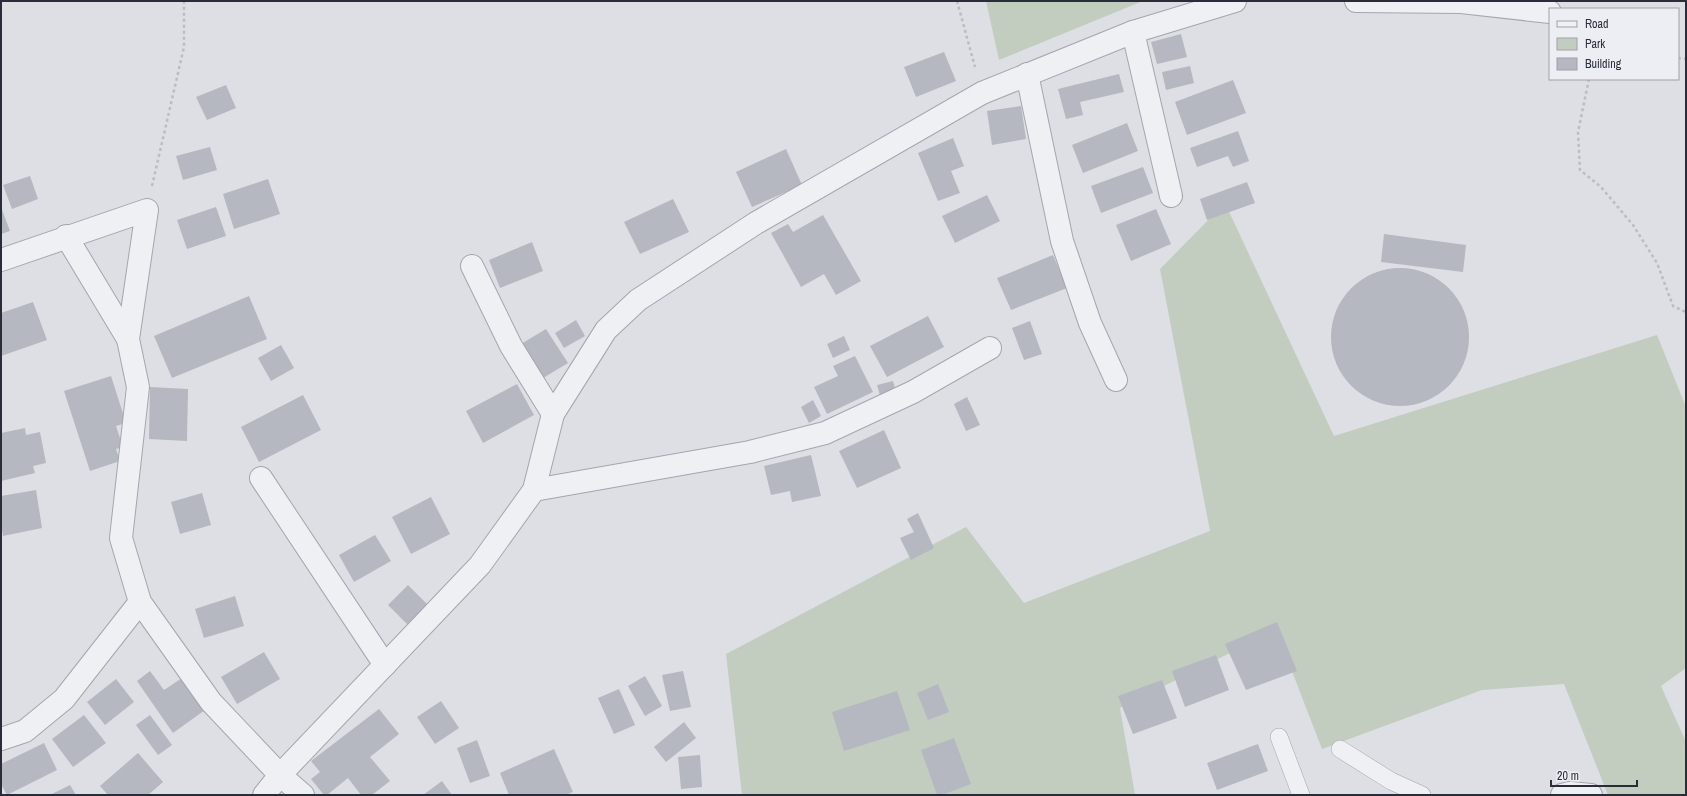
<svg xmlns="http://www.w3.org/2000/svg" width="1687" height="796" font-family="'Archivo Narrow',sans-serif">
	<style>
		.green { fill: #c2cdbf }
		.building { fill: #b5b8c1 }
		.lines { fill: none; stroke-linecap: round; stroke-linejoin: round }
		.service-casing { stroke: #a3a6ae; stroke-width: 18 }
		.minor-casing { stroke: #a3a6ae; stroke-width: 24 }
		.path { stroke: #bbbdc3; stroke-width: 2.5; stroke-dasharray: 3 3; stroke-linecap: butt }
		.service { stroke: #eff0f4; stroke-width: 17 }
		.minor { stroke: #eff0f4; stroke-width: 22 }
	</style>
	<rect width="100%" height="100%" fill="#dddfe5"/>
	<g class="green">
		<path d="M986,1H1143L999,60Z"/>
		<path d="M1225,203L1334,436L1657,335L1686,407V668L1661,686L1686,742V795H1608L1564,684L1482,690L1322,749L1276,630L1120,708L1135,795H742L726,654L966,527L1024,603L1210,531L1160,269Z"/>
	</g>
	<g class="building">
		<path d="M1181,34L1187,57L1157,64L1151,42Z"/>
		<path d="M944,52L956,81L916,97L904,67Z"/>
		<path d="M1190,66L1194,83L1166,90L1162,72Z"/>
		<path d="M1119,74L1124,92L1080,102L1083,115L1066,119L1058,89Z"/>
		<path d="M1233,80L1246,113L1187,135L1175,102Z"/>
		<path d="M226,85L236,108L207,120L196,97Z"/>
		<path d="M1021,106L1026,139L992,145L987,111Z"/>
		<path d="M1127,123L1138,151L1083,173L1072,145Z"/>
		<path d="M1238,131L1249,161L1233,167L1228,156L1197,167L1190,148Z"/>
		<path d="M953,138L964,166L951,171L960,193L938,201L918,153Z"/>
		<path d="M210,147L217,170L183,180L176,156Z"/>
		<path d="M786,149L802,185L752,207L736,172Z"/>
		<path d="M1143,167L1153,193L1101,213L1091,186Z"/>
		<path d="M30,176L38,199L12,209L3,185Z"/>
		<path d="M268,179L280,214L234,229L223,194Z"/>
		<path d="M1247,182L1255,203L1207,220L1200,199Z"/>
		<path d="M987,195L1000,221L955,243L942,216Z"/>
		<path d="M673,199L689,232L640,254L624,222Z"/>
		<path d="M1,207L10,231L1,234Z"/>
		<path d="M216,207L226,236L187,249L177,220Z"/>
		<path d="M1156,209L1171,244L1131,261L1116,225Z"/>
		<path d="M823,215L861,281L836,295L824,274L801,287L771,233L788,224L793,232Z"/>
		<path d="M1384,234L1466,245L1463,272L1381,262Z"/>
		<path d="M532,242L543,271L500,288L489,260Z"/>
		<path d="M1053,255L1067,288L1011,310L997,278Z"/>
		<circle cx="1400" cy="337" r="69"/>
		<path d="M249,296L267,339L172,378L154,336Z"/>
		<path d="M33,302L47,340L1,356V313Z"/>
		<path d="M928,316L944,347L887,377L870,346Z"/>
		<path d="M576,320L585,336L564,348L555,333Z"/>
		<path d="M1030,321L1042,354L1024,360L1012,328Z"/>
		<path d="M546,329L568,363L543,378L521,344Z"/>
		<path d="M844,336L850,350L833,358L827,344Z"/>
		<path d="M281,345L294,368L271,381L258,358Z"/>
		<path d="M855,356L873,392L827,414L814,387L838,376L833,366Z"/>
		<path d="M111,376L126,423L116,426L123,447L116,449L120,461L90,471L64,391Z"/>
		<path d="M893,381L897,395L881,399L877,385Z"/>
		<path d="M517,384L534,415L483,443L466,411Z"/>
		<path d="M150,387L188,389L187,441L149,439Z"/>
		<path d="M303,395L321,430L259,462L241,427Z"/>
		<path d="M967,397L980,425L966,431L954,404Z"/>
		<path d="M813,400L821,416L809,423L801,407Z"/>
		<path d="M25,428L26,435L40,432L46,463L33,466L35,473L1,481V433Z"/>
		<path d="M884,430L901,468L857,488L839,451Z"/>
		<path d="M811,455L821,496L792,502L790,491L771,495L764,466Z"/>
		<path d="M36,490L42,528L3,536L1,524V496Z"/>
		<path d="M202,493L211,525L180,534L171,502Z"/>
		<path d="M431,497L450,534L411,554L392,517Z"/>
		<path d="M918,513L934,548L911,560L900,538L914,532L907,519Z"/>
		<path d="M375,535L391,561L354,582L339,555Z"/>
		<path d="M408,585L428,605L408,625L388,605Z"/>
		<path d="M235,596L244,626L204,638L195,609Z"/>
		<path d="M1277,622L1297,671L1246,690L1225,644Z"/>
		<path d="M264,652L280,679L237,704L221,677Z"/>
		<path d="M1216,655L1229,690L1185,707L1172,671Z"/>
		<path d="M150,671L164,690L182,678L205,710L173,733L137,681Z"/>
		<path d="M683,671L691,707L670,711L662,675Z"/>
		<path d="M645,676L662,706L645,716L628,686Z"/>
		<path d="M116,679L134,702L105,725L87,702Z"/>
		<path d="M1162,680L1177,718L1133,734L1118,696Z"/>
		<path d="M938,684L949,712L928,720L917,693Z"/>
		<path d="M619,689L635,725L614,734L598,698Z"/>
		<path d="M897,691L910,730L844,751L832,712Z"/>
		<path d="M441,701L459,728L435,744L417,717Z"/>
		<path d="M379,709L399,734L370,757L390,781L372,795H361L348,778L327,795H324L311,779L320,772L311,761Z"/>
		<path d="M84,715L106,743L73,767L52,739Z"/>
		<path d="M150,715L172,745L158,755L136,725Z"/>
		<path d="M684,722L696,738L666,762L654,747Z"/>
		<path d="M954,738L971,784L942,795H937L921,750Z"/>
		<path d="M477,740L490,776L470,783L457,748Z"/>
		<path d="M44,743L57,770L7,795L1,784V764Z"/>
		<path d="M1258,744L1268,771L1217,790L1207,763Z"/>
		<path d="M554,749L573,792L565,795H509L500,773Z"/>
		<path d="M138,753L163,782L148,795H108L100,786Z"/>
		<path d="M700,755L702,787L681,789L678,757Z"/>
		<path d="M442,781L452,795H423Z"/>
		<path d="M70,785L76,795H50Z"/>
	</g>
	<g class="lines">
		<defs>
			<g id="service">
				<path d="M1279,737L1301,795"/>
				<path d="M1340,749L1391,781L1422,795"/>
			</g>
			<g id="minor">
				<path d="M1356,1L1461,2L1550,12"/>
				<path d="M1133,32L1171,196"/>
				<path d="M1027,74L1062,241L1090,323L1116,380"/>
				<path d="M66,236L128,339"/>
				<path d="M1,260L147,210L128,339L138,387L121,538L140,602L211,702L280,775L303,795"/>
				<path d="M472,266L511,346L553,414"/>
				<path d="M261,478L385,665"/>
				<path d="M534,490L750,452L825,433L913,392L990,348"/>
				<path d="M1,739L25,731L64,699L140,602"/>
				<path d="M264,795L280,775L480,565L534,490L553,414L606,330L638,300L756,223L982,93L1133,32L1235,1"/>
				<path d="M1562,795L1570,793L1591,795"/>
			</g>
		</defs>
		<use href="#service" class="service-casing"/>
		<use href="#minor" class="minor-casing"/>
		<g class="path">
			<path d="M957,1L975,67"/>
			<path d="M1678,58L1686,59"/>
			<path d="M1589,79L1578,132L1580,170L1601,187L1633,225L1657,263L1673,306L1686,312"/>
			<path d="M152,186L184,47V1"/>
		</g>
		<use href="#service" class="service"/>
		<use href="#minor" class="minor"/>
	</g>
	<rect width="1687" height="796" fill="none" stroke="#282d39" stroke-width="4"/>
	<rect x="1549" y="8" width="130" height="72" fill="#eceef3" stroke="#9ea1a9"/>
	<rect x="1557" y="21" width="20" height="6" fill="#eff0f4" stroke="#9ea1a9"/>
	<text x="1585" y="28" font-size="12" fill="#282d39">Road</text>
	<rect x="1557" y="38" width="20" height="12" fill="#c2cdbf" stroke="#9ea1a9"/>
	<text x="1585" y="48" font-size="12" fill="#282d39">Park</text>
	<rect x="1557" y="58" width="20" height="12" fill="#b5b8c1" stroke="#9ea1a9"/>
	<text x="1585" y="68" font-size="12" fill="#282d39">Building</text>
	<path d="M1551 780v6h86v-6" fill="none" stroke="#282d39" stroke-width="2"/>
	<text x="1557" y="780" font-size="12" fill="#282d39" stroke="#eceef3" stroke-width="3" paint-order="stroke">20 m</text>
</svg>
